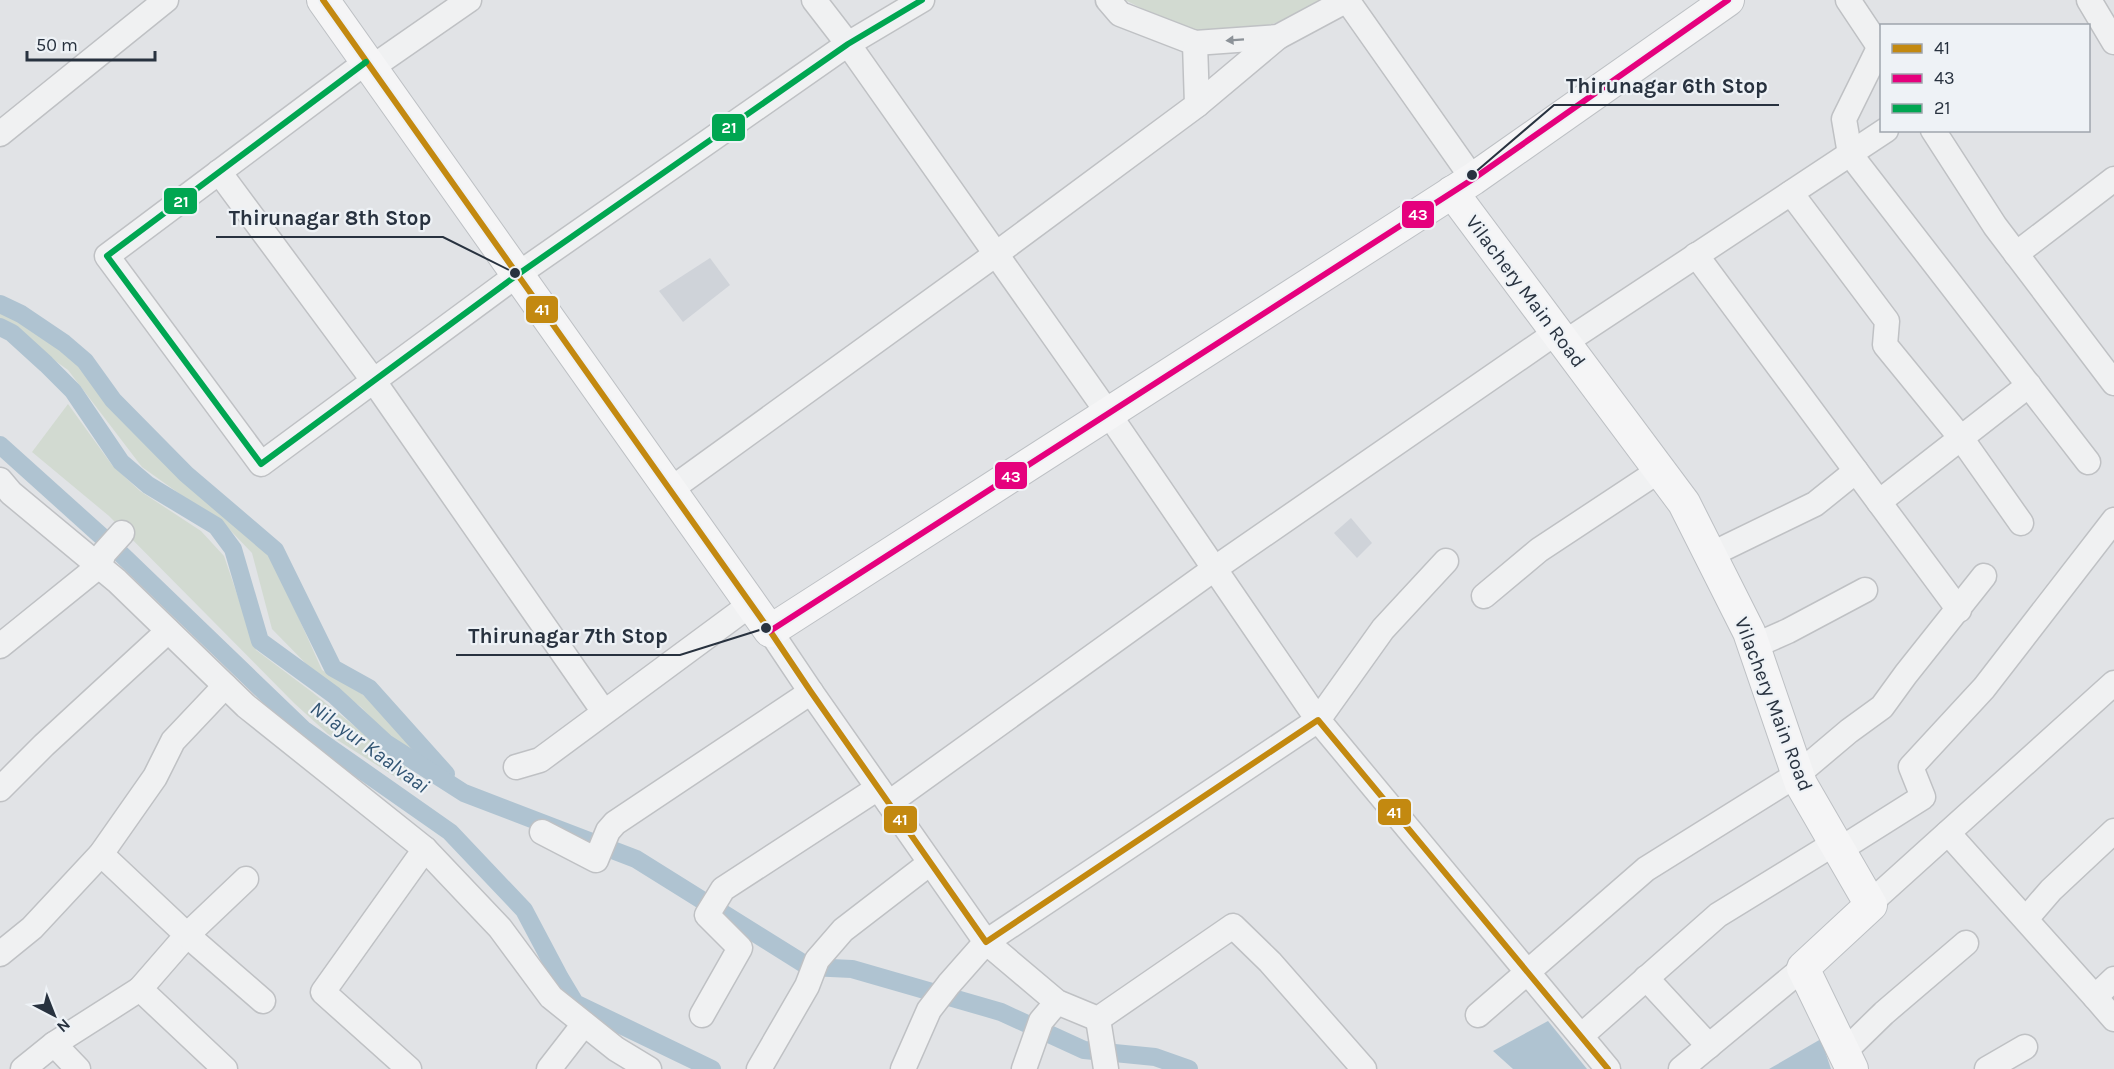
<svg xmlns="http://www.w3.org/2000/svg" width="2114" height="1069" font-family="Karla,sans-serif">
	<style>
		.built { fill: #cfd3d9 }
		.green { fill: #d2dad1 }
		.water { fill: #afc3d1 }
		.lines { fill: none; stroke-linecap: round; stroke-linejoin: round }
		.canal { stroke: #afc3d1; stroke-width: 18 }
		.minor-casing { stroke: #bfc1c4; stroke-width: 27 }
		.major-casing { stroke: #bdc0c4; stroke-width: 34 }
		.minor { stroke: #f0f1f2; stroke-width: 24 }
		.major { stroke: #f5f5f6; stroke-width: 32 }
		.bus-1-casing { stroke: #eef2f6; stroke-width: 10 }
		.bus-2-casing { stroke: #eef2f6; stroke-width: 10 }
		.bus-3-casing { stroke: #eef2f6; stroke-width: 10 }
		.bus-1 { stroke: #c38910; stroke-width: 6 }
		.bus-2 { stroke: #e5007d; stroke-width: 6 }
		.bus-3 { stroke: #00a651; stroke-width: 6 }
		.oneway { fill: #8c9298 }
		.labels { text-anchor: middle; stroke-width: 4.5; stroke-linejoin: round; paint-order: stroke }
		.street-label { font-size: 20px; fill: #28323f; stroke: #eef2f6 }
		.water-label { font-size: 21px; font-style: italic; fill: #325573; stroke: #eef2f6 }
		.leader { fill: none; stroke: #28323f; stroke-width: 2 }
		.callout-dot { fill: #28323f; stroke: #eef2f6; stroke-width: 2 }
		.callout-label { font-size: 21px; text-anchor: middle; font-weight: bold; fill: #28323f; stroke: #eef2f6; stroke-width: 4.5; stroke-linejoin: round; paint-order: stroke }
		.line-badge { stroke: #eef2f6; stroke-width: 2 }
		.badge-label { font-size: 16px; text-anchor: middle; font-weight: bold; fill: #fff }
	</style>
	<rect width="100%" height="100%" fill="#e1e3e6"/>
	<g class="built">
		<path d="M710,258L730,285L683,322L659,291Z"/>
		<path d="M1351,518L1372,543L1357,558L1334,533Z"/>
	</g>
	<g class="green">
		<path d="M1125,0H1328L1296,16L1246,33H1191Z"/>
		<path d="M0,312L19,322L80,364L105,401L174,473L270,554L322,670L362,694L418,747L419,758L406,752L388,736L361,707L319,677L272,629L252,553L229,529L142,467L68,370L0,321Z"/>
		<path d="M68,404L112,465L140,491L201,531L224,556L256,650L312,692L422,780L419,792L328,734L294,703L109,516L32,452Z"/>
	</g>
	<g class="water">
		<path d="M1548,1021L1587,1069H1513L1493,1051Z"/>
		<path d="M1821,1039L1831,1069H1769Z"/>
	</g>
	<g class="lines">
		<g class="canal">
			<path d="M0,304L21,314L64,343L85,361L113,400L186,474L275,550L333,668L369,688L446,774"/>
			<path d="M0,327L12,333L46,364L73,391L121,462L148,485L216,526L233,549L260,641L334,695L386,743L464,793L636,859L809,967L852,969L1001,1012L1084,1050L1155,1057L1189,1069"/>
			<path d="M0,445L119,552L303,729L450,832L524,910L560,978L575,1003L712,1069"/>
		</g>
		<defs>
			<g id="minor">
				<path d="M814,0L848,44L1108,413L1318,720L1383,629L1446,561"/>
				<path d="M1108,0L1120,14L1195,43L1278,37L1347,0"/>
				<path d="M1347,0L1473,179"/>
				<path d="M1848,0L1882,51"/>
				<path d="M2089,0L2114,42"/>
				<path d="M1879,48L1844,119L1850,154L2088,462"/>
				<path d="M366,62L107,256L261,464L517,275L848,44L922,0"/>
				<path d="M371,68L469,0"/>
				<path d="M1197,105L1278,37"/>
				<path d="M1933,130L1995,226L2114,383"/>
				<path d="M0,134L166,0"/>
				<path d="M219,172L373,380L604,712"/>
				<path d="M1791,193L1887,321L1885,345L1961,438L2021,523"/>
				<path d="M2016,254L2114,179"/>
				<path d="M1696,255L1959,610"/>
				<path d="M1564,343L1886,130"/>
				<path d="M0,480L11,493L117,581L246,706L425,849L500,928L551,997L616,1049L649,1069"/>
				<path d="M670,490L996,254L1197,105L1195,43"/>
				<path d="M1879,502L2029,385"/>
				<path d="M1710,555L1815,504L1856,471"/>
				<path d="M1484,596L1539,550L1660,470"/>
				<path d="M770,631L811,692L986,942L1318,720L1608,1069"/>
				<path d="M0,646L99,566L104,553L122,533"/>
				<path d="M1754,646L1788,631L1865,590"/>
				<path d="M516,767L540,760L751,604"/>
				<path d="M0,789L44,745L168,631"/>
				<path d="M889,803L1214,569L1557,332"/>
				<path d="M542,832L596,860L608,831L615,823L811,692"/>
				<path d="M1948,833L2095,997L2114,979"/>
				<path d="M1839,850L1923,797L1911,767L1984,688L2114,520"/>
				<path d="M101,854L187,935L140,989L225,1069"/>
				<path d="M246,879L187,935L263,1001"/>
				<path d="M1871,905L1879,895L2114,683"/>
				<path d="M2026,919L2051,890L2114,831"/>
				<path d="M0,954L32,928L101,854L155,777L173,741L225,686"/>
				<path d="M1646,978L1709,1046"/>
				<path d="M2095,997L2114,1019"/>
				<path d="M702,1015L740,948L707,915L723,889L878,788"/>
				<path d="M1478,1015L1646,869L1798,774L1849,731L1882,707L1906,674L1984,576"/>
				<path d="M1098,1019L1106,1069"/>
				<path d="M1581,1036L1718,915L1835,843"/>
				<path d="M54,1044L140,989"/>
				<path d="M1844,1052L1884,1013L1966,943"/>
				<path d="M23,1069L54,1044L78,1069"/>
				<path d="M409,1069L323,992L425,849"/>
				<path d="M549,1069L584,1024"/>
				<path d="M759,1069L807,986L817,960L843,930L930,863"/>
				<path d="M903,1069L929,1010L949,984L986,942L1057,1002L1098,1019L1233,926L1270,962L1364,1069"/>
				<path d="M1024,1069L1041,1021L1057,1002"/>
				<path d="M1681,1069L1803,968"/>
				<path d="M1987,1069L2025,1047"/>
			</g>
			<g id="major">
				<path d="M323,0L770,631L1473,179L1728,0"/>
				<path d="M1452,192L1684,503L1749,632L1801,784L1871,905L1803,968L1852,1069"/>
			</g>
		</defs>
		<use href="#minor" class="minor-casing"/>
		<use href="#major" class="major-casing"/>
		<use href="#minor" class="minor"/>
		<use href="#major" class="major"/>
		<defs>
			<path id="bus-1" d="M323,0L770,631L811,692L986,942L1318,720L1608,1069"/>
			<path id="bus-2" d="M770,631L1473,179L1728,0"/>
			<path id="bus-3" d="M366,62L107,256L261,464L517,275L848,44L922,0"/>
		</defs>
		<use href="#bus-1" class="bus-1-casing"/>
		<use href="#bus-2" class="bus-2-casing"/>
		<use href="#bus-3" class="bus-3-casing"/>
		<use href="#bus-1" class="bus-1"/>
		<use href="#bus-2" class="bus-2"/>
		<use href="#bus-3" class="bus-3"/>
	</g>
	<defs><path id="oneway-solid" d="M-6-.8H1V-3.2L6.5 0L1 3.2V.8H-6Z" transform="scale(1.5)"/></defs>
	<use class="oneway" href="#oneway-solid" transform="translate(1235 40) rotate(176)"/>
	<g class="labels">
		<g class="street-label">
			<text transform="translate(1526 291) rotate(53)" y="7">Vilachery Main Road</text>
			<text transform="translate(1774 704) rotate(69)" y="7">Vilachery Main Road</text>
		</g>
		<g class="water-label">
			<text transform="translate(370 747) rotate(36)" y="7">Nilayur Kaalvaai</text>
		</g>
	</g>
	<path class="leader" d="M1472 175L1554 105H1779M515 273L443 237H216M766 628L680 655H456"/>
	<g class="callout-dot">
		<circle cx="1472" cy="175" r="6"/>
		<circle cx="515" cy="273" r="6"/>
		<circle cx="766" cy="628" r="6"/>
	</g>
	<g class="callout-label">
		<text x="1667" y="93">Thirunagar 6th Stop</text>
		<text x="330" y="225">Thirunagar 8th Stop</text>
		<text x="568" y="643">Thirunagar 7th Stop</text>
	</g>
	<g class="line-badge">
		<rect x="711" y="113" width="35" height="29" rx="6" fill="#00a651"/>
		<rect x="163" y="187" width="35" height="28" rx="6" fill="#00a651"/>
		<rect x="1401" y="200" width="34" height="29" rx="6" fill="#e5007d"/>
		<rect x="525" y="295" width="34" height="29" rx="6" fill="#c38910"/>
		<rect x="994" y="461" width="34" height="29" rx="6" fill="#e5007d"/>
		<rect x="1377" y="798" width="35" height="28" rx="6" fill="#c38910"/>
		<rect x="883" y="805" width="35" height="29" rx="6" fill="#c38910"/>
	</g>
	<g class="badge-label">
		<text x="729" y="133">21</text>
		<text x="181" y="207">21</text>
		<text x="1418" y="220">43</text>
		<text x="542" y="315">41</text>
		<text x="1011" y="482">43</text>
		<text x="1394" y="818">41</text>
		<text x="900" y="825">41</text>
	</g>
	<rect x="1880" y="24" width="210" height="108" fill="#eef2f6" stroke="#9fa5ad" stroke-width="1.5"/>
	<rect x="1892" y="44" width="30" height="9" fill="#c38910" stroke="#9fa5ad" stroke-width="1.5"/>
	<text x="1934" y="54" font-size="18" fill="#28323f">41</text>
	<rect x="1892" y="74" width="30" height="9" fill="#e5007d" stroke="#9fa5ad" stroke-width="1.5"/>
	<text x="1934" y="84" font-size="18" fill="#28323f">43</text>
	<rect x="1892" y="104" width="30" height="9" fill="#00a651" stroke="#9fa5ad" stroke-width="1.5"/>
	<text x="1934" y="114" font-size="18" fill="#28323f">21</text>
	<g transform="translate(54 1015) rotate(138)" stroke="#eef2f6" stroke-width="4.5" paint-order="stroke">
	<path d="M0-4.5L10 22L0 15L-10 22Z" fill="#28323f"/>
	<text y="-9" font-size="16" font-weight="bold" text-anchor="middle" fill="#28323f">N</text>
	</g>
	<path d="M27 51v9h128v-9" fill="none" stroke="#28323f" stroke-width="3"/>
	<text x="36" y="51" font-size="18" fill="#28323f" stroke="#eef2f6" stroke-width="4.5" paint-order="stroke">50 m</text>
</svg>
